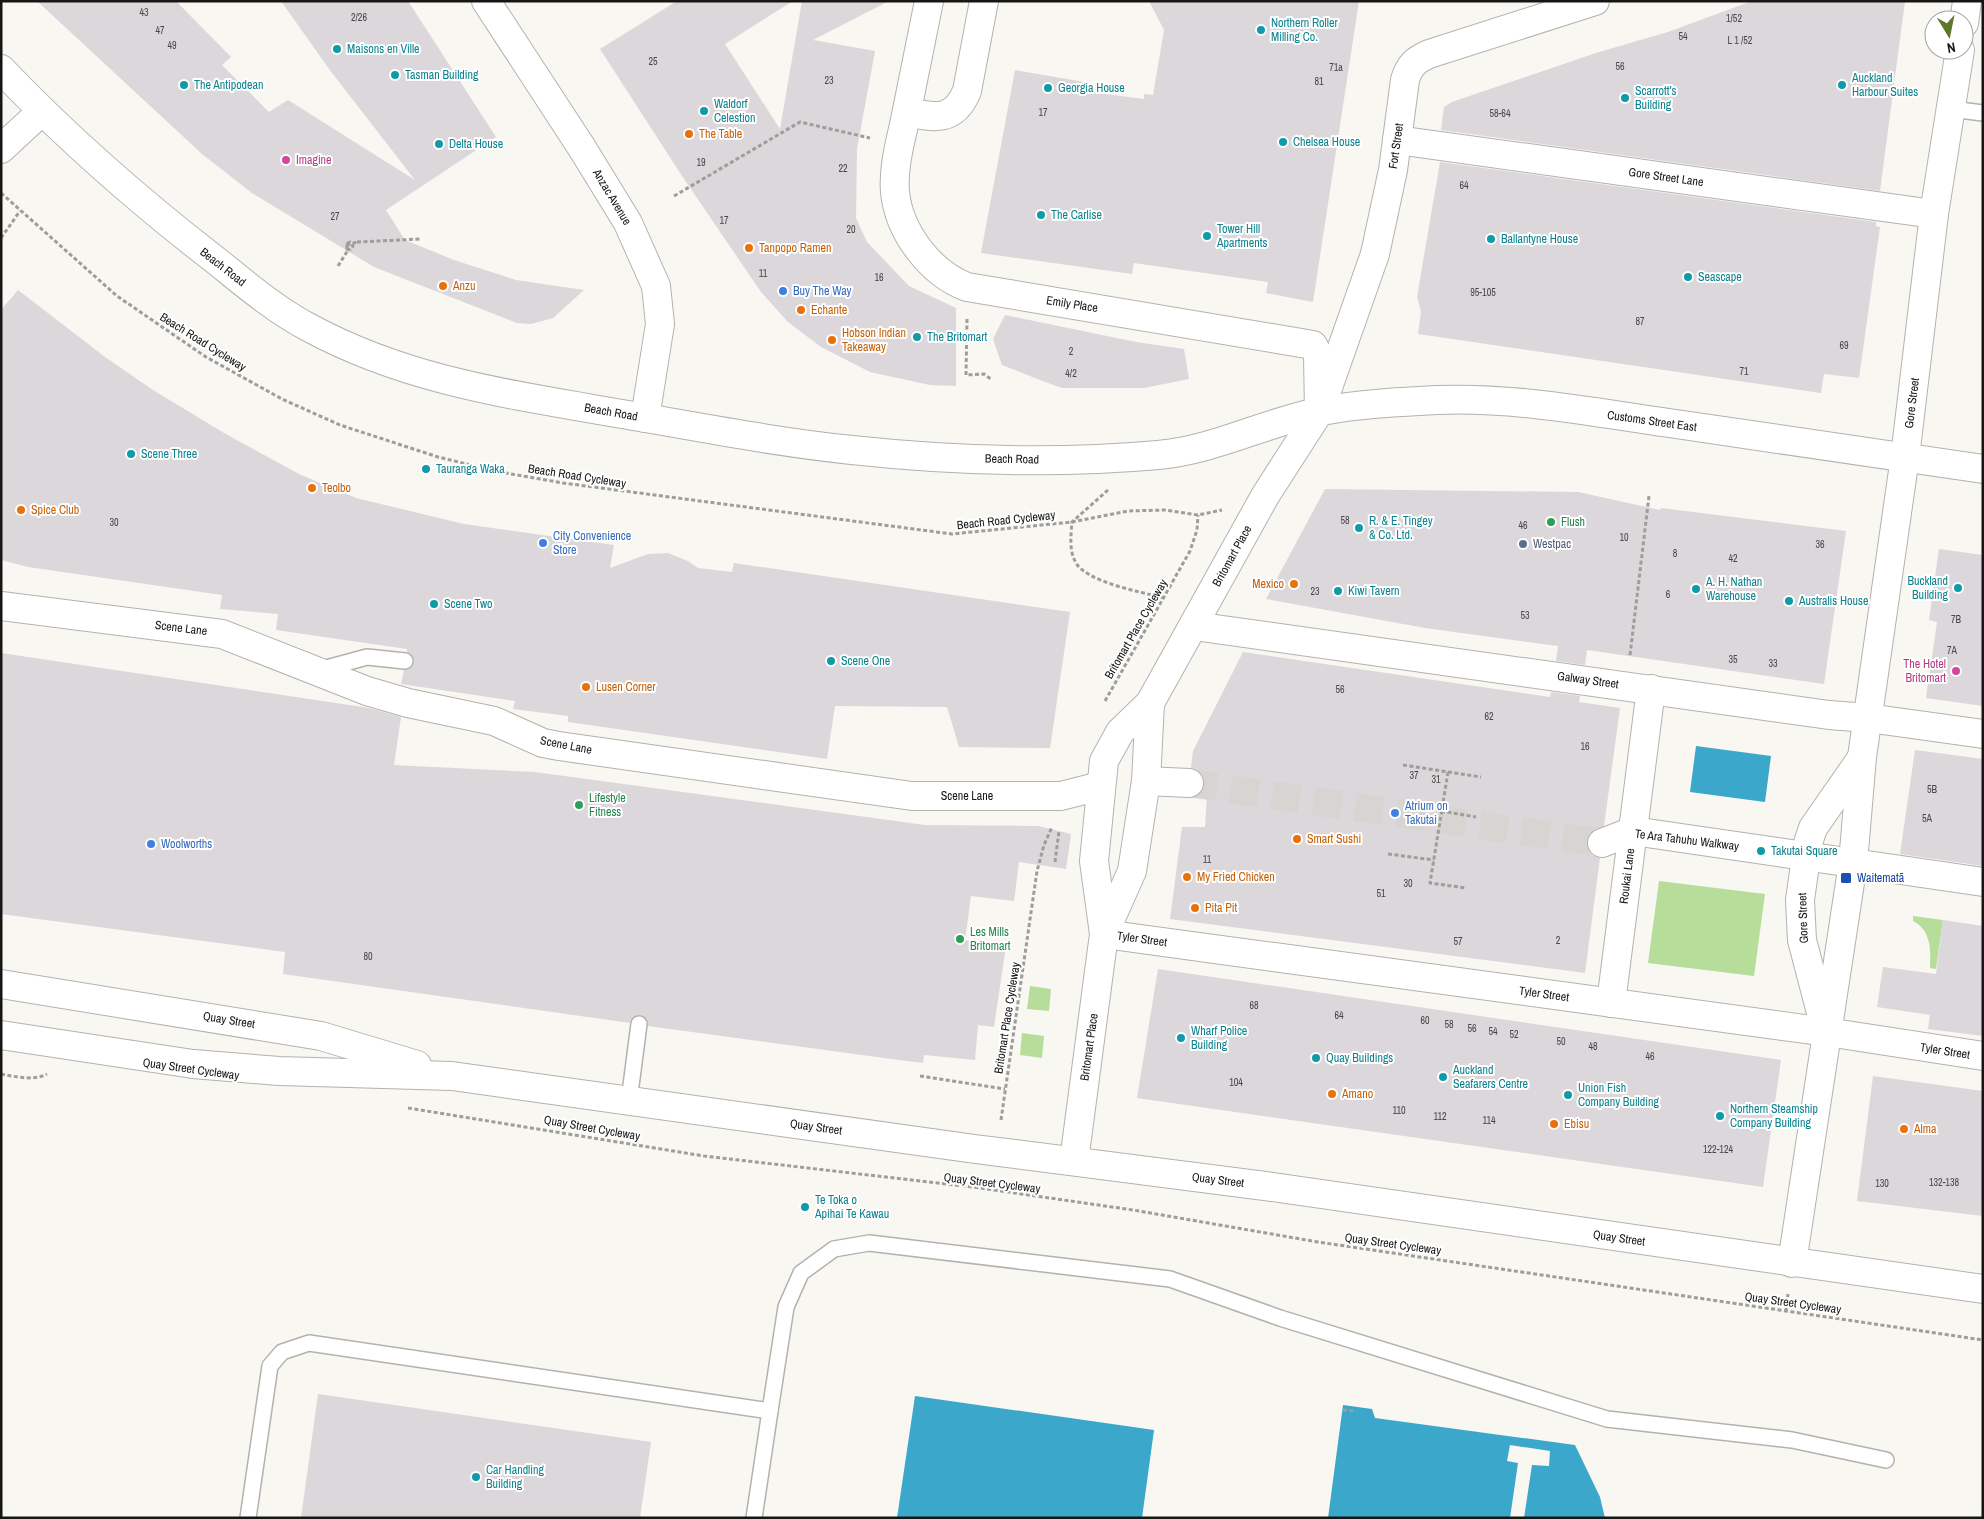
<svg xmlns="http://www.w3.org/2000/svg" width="1984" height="1519" font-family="'Archivo Narrow',sans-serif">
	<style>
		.green { fill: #b7dd9b }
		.water { fill: #3aa7cb }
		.pier { fill: #f8f7f2 }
		.building { fill: #dbd7db }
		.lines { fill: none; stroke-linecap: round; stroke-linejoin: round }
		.street-tunnel { stroke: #d6d5d1; stroke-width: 28; stroke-dasharray: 28 14; stroke-linecap: butt }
		.lane-casing { stroke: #b3b2ad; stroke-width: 18 }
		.street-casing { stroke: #b3b2ad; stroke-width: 30 }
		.secondary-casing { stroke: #b3b2ad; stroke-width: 30 }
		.path { stroke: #9e9d99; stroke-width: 3; stroke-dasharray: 4 2.5; stroke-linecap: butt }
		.lane { stroke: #fff; stroke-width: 15 }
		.street { stroke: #fff; stroke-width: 28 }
		.secondary { stroke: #fff; stroke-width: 28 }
		.path-bridge { stroke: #9e9d99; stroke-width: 3; stroke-dasharray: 4 2.5; stroke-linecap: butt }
		.culture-dot { fill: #0f9aa8; stroke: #fff; stroke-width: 2 }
		.food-dot { fill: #e8710a; stroke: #fff; stroke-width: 2 }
		.hotel-dot { fill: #d1479c; stroke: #fff; stroke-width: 2 }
		.shop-dot { fill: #3f7fe0; stroke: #fff; stroke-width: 2 }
		.leisure-dot { fill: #2e9e5b; stroke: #fff; stroke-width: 2 }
		.service-dot { fill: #5c6f8a; stroke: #fff; stroke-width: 2 }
		.transit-dot { fill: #1a4fb4; stroke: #fff; stroke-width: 2 }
		.labels { text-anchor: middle; stroke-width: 4; stroke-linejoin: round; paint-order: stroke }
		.number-label { font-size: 10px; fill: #474646 }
		.culture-label { font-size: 12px; fill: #0d838f; stroke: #fff; text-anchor: start }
		.food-label { font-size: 12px; fill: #c56008; stroke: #fff; text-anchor: start }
		.street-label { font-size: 12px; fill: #161614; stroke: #fff }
		.hotel-label { font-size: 12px; fill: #b23c85; stroke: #fff; text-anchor: start }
		.shop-label { font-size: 12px; fill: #366cbe; stroke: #fff; text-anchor: start }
		.leisure-label { font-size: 12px; fill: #27864d; stroke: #fff; text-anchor: start }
		.service-label { font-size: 12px; fill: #4e5e75; stroke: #fff; text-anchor: start }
		.transit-label { font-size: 12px; fill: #164399; stroke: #fff; text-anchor: start }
	</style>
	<rect width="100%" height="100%" fill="#f8f7f2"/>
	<g class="green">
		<path d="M1659,881L1765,894L1754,976L1648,963Z"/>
		<path d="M1913,916L1943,920L1936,969L1930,968C1931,950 1931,930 1913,921Z"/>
		<path d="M1030,986L1051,989L1049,1011L1027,1009Z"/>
		<path d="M1022,1033L1044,1036L1042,1058L1020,1055Z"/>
	</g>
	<g class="water">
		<path d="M1696,746L1771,756L1765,802L1690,792Z"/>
		<path d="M915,1396L1154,1430L1142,1518H897Z"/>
		<path d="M1343,1405L1372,1409L1375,1418L1575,1445L1600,1497L1605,1518H1328Z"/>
	</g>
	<path class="pier" d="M1510,1445L1550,1451L1549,1466L1532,1465L1524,1518H1510L1518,1463L1507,1461Z"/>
	<g class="building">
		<path d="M37,1H176L231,57L222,65L269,112L288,100L415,180L329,69L281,1H408L496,137L386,210L405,240L454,260L516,280L584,290L553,318L531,324L517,323L374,267L252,193L202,154Z"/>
		<path d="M677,1H793L725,44L780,129L802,1H889L813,40L875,51L857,149L856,218L867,242L909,286L956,308V386L930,385L870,372L821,347L788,322L761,292L682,176L600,49Z"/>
		<path d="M1149,1H1359L1313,302L1266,293L1268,282L1134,263L1132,274L981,253L1015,70L1084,82L1082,91L1144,99V94L1153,95L1164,30Z"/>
		<path d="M1752,1H1905L1880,191L1441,130L1444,107L1452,102L1599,52L1668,32Z"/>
		<path d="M1440,162L1876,222V226L1880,227L1859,378L1824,374L1821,393L1418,334L1421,312L1417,297Z"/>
		<path d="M18,290L105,357L153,390L224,433L299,474L356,498L464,524L614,545L610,568L648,554L668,553L688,561L698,568L732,572L734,563L1070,612L1050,748L959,747L947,707L835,706L827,759L568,722V716L513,709L515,701L401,684L404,670L409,669L414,662L413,657L407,652V649L276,630L278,614L220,609L222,595L28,567L1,560V310Z"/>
		<path d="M1005,315L1136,342L1184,349L1189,379L1144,388H1062L1040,380L1002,365L993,339Z"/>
		<path d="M1325,489L1578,492L1660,510L1661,508L1846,531L1824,684L1587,650L1585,665L1556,661L1558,646L1425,628L1266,599Z"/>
		<path d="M1939,549L1983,555V706L1926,698L1937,622L1929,620Z"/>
		<path d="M1243,652L1550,697L1551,692L1580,696L1579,702L1620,708L1604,826L1590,833L1587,841L1588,849L1592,855L1600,858L1585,973L1170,919L1182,827H1205L1207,795L1200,794L1205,784L1203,775L1198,770L1191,768L1193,751Z"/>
		<path d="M1,653L369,708L401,717L394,765L535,772L925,825L1038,826L1071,834L1066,869L1019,862L1014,901L971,896L965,940L1006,946L994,1027L978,1025L975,1060L924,1055L923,1063L899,1060L648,1026L647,1020L641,1015L635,1016L630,1023L283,974L285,952L1,914Z"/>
		<path d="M1915,750L1983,759V866L1900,854Z"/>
		<path d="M1943,920L1983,926V1036L1928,1029L1930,1015L1877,1007L1883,967L1936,974Z"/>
		<path d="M1158,969L1781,1060L1763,1187L1137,1098Z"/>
		<path d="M1873,1076L1983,1091V1216L1857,1201Z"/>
		<path d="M318,1394L651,1442L640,1518H301Z"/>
	</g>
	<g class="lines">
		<path class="street-tunnel" d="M1189,783L1602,843"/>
		<defs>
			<g id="lane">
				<path d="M1951,109L1983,113"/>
				<path d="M319,670L367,657L405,661"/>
				<path d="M629,1101L639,1024"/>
				<path d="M770,1411L786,1307L801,1273L834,1249L869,1243L1170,1279L1280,1318L1607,1419L1792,1440L1886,1460"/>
				<path d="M248,1518L270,1366L282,1352L309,1343L770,1411L754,1518"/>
			</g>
			<g id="street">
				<path d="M929,1C921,41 913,81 905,120C900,143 893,168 895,192C899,232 930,273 967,287L1313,345L1318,355L1319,412"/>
				<path d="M1964,23L1967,1"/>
				<path d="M907,112C935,118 954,122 967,91L984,1"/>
				<path d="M1397,140L1934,214"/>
				<path d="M1325,396L1375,254L1393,170L1405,80C1409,66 1415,60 1429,54L1595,1"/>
				<path d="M1,606L222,634L367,691L408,703L494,721L543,743L559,746L912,796H1061L1100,786"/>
				<path d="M1194,626L1829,715L1868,718L1983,734"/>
				<path d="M1146,781L1189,783"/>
				<path d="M1602,843L1633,831L1983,882"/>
				<path d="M1104,934L1827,1032L1983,1056"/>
				<path d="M1611,1003L1651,689"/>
				<path d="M1824,1024L1802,940L1800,900L1808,843L1813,828L1861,759"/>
				<path d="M1792,1263L1853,863L1862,757L1905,457L1934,214L1960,50"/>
			</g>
			<g id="secondary">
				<path d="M486,1L582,148L628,223L656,286L660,324L645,418"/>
				<path d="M1,69C67,138 139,201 214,259C244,283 274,309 308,327C407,381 513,395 622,414C699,427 775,442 852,450C953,461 1057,464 1158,455C1215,450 1266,422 1322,411C1359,404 1399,402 1438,400C1515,397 1592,412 1669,423C1773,438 1878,453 1983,469"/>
				<path d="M1,149L42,111"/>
				<path d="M1104,934L1094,861L1104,761L1120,732L1150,703L1265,496L1319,412"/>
				<path d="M1,984L321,1036L417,1065"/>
				<path d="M1,1035L193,1064L279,1071L452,1076L975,1149L1265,1186L1983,1289"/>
				<path d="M1074,1161L1104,934L1132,871L1146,781L1150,703"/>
			</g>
		</defs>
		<use href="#lane" class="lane-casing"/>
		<use href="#street" class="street-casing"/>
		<use href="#secondary" class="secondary-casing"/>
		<g class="path">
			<path d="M1,193L117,296L206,357L282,399L340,425L438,457L500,472L563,483L952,534L1072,522L1128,511L1165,510L1198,515L1222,510"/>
			<path d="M674,196L800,122L870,138"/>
			<path d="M1,238L20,211"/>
			<path d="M357,242L420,239"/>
			<path d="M338,266L348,250L346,244L350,242L353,246L350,250"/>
			<path d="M967,319L966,375L984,374L992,380"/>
			<path d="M1108,490L1072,522C1071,534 1069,550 1075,561C1084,582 1142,592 1164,598"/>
			<path d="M1630,655L1649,496"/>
			<path d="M1105,701L1190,551L1197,530L1198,515"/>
			<path d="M1403,765L1481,777"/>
			<path d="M1448,772L1430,883L1466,888"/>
			<path d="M1441,811L1476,817"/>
			<path d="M1388,854L1434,860"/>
			<path d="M1055,862L1059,831"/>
			<path d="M1,1074C17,1077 33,1081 47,1074"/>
			<path d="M920,1076L1005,1089"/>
			<path d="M408,1108L704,1156L980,1188L1133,1210L1318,1242L1983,1340"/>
			<path d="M1001,1120L1037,871L1044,845L1052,827"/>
			<path d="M1786,1310L1788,1294"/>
			<path d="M1343,1410L1355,1411"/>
		</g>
		<use href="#lane" class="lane"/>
		<use href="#street" class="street"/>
		<use href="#secondary" class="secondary"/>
		<path class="path-bridge" d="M350,250L347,249V245L357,242"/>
	</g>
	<g class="culture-dot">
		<circle cx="1261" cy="30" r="5"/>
		<circle cx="337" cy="49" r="5"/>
		<circle cx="395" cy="75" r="5"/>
		<circle cx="184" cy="85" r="5"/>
		<circle cx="1842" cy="85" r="5"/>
		<circle cx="1048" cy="88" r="5"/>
		<circle cx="1625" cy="98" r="5"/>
		<circle cx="704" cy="111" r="5"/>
		<circle cx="1283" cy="142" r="5"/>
		<circle cx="439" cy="144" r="5"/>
		<circle cx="1041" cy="215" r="5"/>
		<circle cx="1207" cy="236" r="5"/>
		<circle cx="1491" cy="239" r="5"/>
		<circle cx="1688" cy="277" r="5"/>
		<circle cx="917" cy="337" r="5"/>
		<circle cx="131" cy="454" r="5"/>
		<circle cx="426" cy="469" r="5"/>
		<circle cx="1359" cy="528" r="5"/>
		<circle cx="1958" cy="588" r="5"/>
		<circle cx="1696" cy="589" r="5"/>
		<circle cx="1338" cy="591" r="5"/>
		<circle cx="1789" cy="601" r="5"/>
		<circle cx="434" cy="604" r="5"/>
		<circle cx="831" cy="661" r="5"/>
		<circle cx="1761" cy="851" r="5"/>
		<circle cx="1181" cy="1038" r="5"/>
		<circle cx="1316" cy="1058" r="5"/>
		<circle cx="1443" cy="1077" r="5"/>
		<circle cx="1568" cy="1095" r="5"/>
		<circle cx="1720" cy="1116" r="5"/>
		<circle cx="805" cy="1207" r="5"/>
		<circle cx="476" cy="1477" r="5"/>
	</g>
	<g class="food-dot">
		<circle cx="689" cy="134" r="5"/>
		<circle cx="749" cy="248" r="5"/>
		<circle cx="443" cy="286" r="5"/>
		<circle cx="801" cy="310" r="5"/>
		<circle cx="832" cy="340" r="5"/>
		<circle cx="312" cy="488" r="5"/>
		<circle cx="21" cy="510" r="5"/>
		<circle cx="1294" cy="584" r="5"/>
		<circle cx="586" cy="687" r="5"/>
		<circle cx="1297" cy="839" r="5"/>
		<circle cx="1187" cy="877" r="5"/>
		<circle cx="1195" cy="908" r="5"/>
		<circle cx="1332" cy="1094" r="5"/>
		<circle cx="1554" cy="1124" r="5"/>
		<circle cx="1904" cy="1129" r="5"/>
	</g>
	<g class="hotel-dot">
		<circle cx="286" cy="160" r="5"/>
		<circle cx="1956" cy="671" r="5"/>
	</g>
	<g class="shop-dot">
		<circle cx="783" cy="291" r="5"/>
		<circle cx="543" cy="543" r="5"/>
		<circle cx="1395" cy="813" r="5"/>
		<circle cx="151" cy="844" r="5"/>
	</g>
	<g class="leisure-dot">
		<circle cx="1551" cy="522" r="5"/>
		<circle cx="579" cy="805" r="5"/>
		<circle cx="960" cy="939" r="5"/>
	</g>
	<circle class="service-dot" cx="1523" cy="544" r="5"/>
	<rect class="transit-dot" x="1840" y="872" width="12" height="12" rx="2.5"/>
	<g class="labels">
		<g class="number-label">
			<text x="144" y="16">43</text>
			<text x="359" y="21">2/26</text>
			<text x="1734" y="22">1/52</text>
			<text x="160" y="34">47</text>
			<text x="1683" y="40">54</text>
			<text x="1740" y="44">L 1 /52</text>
			<text x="172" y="49">49</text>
			<text x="653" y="65">25</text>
			<text x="1620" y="70">56</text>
			<text x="1336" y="71">71a</text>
			<text x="829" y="84">23</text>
			<text x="1319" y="85">81</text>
			<text x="1043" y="116">17</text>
			<text x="1500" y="117">58-64</text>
			<text x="701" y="166">19</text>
			<text x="843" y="172">22</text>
			<text x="1464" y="189">64</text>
			<text x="335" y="220">27</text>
			<text x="724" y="224">17</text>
			<text x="851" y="233">20</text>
			<text x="763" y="277">11</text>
			<text x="879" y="281">16</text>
			<text x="1483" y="296">95-105</text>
			<text x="1640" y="325">87</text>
			<text x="1844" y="349">69</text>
			<text x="1071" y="355">2</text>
			<text x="1744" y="375">71</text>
			<text x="1071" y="377">4/2</text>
			<text x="1345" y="524">58</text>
			<text x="114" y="526">30</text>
			<text x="1523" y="529">46</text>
			<text x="1624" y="541">10</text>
			<text x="1820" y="548">36</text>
			<text x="1675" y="557">8</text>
			<text x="1733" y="562">42</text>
			<text x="1315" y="595">23</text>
			<text x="1668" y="598">6</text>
			<text x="1525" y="619">53</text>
			<text x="1956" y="623">7B</text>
			<text x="1952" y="654">7A</text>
			<text x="1733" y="663">35</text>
			<text x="1773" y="667">33</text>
			<text x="1340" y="693">56</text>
			<text x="1489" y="720">62</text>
			<text x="1585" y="750">16</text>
			<text x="1414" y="779">37</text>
			<text x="1436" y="783">31</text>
			<text x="1932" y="793">5B</text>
			<text x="1927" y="822">5A</text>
			<text x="1207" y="863">11</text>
			<text x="1408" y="887">30</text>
			<text x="1381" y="897">51</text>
			<text x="1558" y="944">2</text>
			<text x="1458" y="945">57</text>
			<text x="368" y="960">80</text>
			<text x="1254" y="1009">68</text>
			<text x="1339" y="1019">64</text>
			<text x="1425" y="1024">60</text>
			<text x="1449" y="1028">58</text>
			<text x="1472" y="1032">56</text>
			<text x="1493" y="1035">54</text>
			<text x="1514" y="1038">52</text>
			<text x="1561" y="1045">50</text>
			<text x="1593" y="1050">48</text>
			<text x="1650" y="1060">46</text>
			<text x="1236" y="1086">104</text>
			<text x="1399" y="1114">110</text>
			<text x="1440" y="1120">112</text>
			<text x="1489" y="1124">114</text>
			<text x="1718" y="1153">122-124</text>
			<text x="1944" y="1186">132-138</text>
			<text x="1882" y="1187">130</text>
		</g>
		<g class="culture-label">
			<text x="1271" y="27">Northern Roller<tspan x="1271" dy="14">Milling Co.</tspan></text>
			<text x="347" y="53">Maisons en Ville</text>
			<text x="405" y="79">Tasman Building</text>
			<text x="1852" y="82">Auckland<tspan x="1852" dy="14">Harbour Suites</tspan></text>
			<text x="194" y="89">The Antipodean</text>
			<text x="1058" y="92">Georgia House</text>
			<text x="1635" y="95">Scarrott’s<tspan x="1635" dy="14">Building</tspan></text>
			<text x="714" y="108">Waldorf<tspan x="714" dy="14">Celestion</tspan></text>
			<text x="1293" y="146">Chelsea House</text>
			<text x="449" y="148">Delta House</text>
			<text x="1051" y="219">The Carlise</text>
			<text x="1217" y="233">Tower Hill<tspan x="1217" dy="14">Apartments</tspan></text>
			<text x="1501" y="243">Ballantyne House</text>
			<text x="1698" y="281">Seascape</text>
			<text x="927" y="341">The Britomart</text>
			<text x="141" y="458">Scene Three</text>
			<text x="436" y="473">Tauranga Waka</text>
			<text x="1369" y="525">R. &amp; E. Tingey<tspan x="1369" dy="14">&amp; Co. Ltd.</tspan></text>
			<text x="1948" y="585" text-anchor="end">Buckland<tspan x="1948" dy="14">Building</tspan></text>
			<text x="1706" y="586">A. H. Nathan<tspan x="1706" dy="14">Warehouse</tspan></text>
			<text x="1348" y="595">Kiwi Tavern</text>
			<text x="1799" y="605">Australis House</text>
			<text x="444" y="608">Scene Two</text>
			<text x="841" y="665">Scene One</text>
			<text x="1771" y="855">Takutai Square</text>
			<text x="1191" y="1035">Wharf Police<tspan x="1191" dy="14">Building</tspan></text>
			<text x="1326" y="1062">Quay Buildings</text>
			<text x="1453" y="1074">Auckland<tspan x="1453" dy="14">Seafarers Centre</tspan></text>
			<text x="1578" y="1092">Union Fish<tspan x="1578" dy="14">Company Building</tspan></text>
			<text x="1730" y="1113">Northern Steamship<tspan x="1730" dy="14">Company Building</tspan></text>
			<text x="815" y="1204">Te Toka o<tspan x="815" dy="14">Apihai Te Kawau</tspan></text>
			<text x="486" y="1474">Car Handling<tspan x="486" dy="14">Building</tspan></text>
		</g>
		<g class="food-label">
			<text x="699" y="138">The Table</text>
			<text x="759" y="252">Tanpopo Ramen</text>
			<text x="453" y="290">Anzu</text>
			<text x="811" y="314">Echante</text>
			<text x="842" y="337">Hobson Indian<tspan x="842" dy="14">Takeaway</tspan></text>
			<text x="322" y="492">Teolbo</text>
			<text x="31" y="514">Spice Club</text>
			<text x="1284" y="588" text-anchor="end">Mexico</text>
			<text x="596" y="691">Lusen Corner</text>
			<text x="1307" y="843">Smart Sushi</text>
			<text x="1197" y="881">My Fried Chicken</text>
			<text x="1205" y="912">Pita Pit</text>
			<text x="1342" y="1098">Amano</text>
			<text x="1564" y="1128">Ebisu</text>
			<text x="1914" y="1133">Alma</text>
		</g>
		<g class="street-label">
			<text transform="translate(1396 146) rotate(-82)" y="4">Fort Street</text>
			<text transform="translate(1666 177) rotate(8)" y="4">Gore Street Lane</text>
			<text transform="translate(612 197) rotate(59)" y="4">Anzac Avenue</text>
			<text transform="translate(223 267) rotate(38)" y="4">Beach Road</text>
			<text transform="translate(1072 304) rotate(9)" y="4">Emily Place</text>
			<text transform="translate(203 342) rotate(32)" y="4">Beach Road Cycleway</text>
			<text transform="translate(1912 403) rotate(-83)" y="4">Gore Street</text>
			<text transform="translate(611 412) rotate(10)" y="4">Beach Road</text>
			<text transform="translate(1652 421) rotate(8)" y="4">Customs Street East</text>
			<text transform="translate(1012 459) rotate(1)" y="4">Beach Road</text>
			<text transform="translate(577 476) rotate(9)" y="4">Beach Road Cycleway</text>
			<text transform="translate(1006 520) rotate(-6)" y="4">Beach Road Cycleway</text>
			<text transform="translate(1232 556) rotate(-61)" y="4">Britomart Place</text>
			<text transform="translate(181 628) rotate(7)" y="4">Scene Lane</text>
			<text transform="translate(1136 629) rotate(-60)" y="4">Britomart Place Cycleway</text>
			<text transform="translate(1588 680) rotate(8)" y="4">Galway Street</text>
			<text transform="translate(566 745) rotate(11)" y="4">Scene Lane</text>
			<text x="967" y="800">Scene Lane</text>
			<text transform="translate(1687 840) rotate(7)" y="4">Te Ara Tahuhu Walkway</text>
			<text transform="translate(1627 876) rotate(-83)" y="4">Roukai Lane</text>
			<text transform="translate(1803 918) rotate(-92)" y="4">Gore Street</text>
			<text transform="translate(1142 939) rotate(8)" y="4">Tyler Street</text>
			<text transform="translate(1544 994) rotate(8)" y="4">Tyler Street</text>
			<text transform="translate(1007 1018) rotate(-81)" y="4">Britomart Place Cycleway</text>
			<text transform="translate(229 1020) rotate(9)" y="4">Quay Street</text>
			<text transform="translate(1089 1047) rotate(-82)" y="4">Britomart Place</text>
			<text transform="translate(1945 1051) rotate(9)" y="4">Tyler Street</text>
			<text transform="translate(191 1069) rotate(8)" y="4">Quay Street Cycleway</text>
			<text transform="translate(816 1127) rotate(8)" y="4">Quay Street</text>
			<text transform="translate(592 1128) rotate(10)" y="4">Quay Street Cycleway</text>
			<text transform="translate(1218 1180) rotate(7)" y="4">Quay Street</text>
			<text transform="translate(992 1183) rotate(7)" y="4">Quay Street Cycleway</text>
			<text transform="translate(1619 1238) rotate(8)" y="4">Quay Street</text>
			<text transform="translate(1393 1244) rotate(8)" y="4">Quay Street Cycleway</text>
			<text transform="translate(1793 1303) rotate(8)" y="4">Quay Street Cycleway</text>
		</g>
		<g class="hotel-label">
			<text x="296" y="164">Imagine</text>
			<text x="1946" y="668" text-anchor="end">The Hotel<tspan x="1946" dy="14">Britomart</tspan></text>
		</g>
		<g class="shop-label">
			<text x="793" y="295">Buy The Way</text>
			<text x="553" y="540">City Convenience<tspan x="553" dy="14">Store</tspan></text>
			<text x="1405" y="810">Atrium on<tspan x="1405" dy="14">Takutai</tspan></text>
			<text x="161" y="848">Woolworths</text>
		</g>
		<g class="leisure-label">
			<text x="1561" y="526">Flush</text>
			<text x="589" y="802">Lifestyle<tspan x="589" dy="14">Fitness</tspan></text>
			<text x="970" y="936">Les Mills<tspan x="970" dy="14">Britomart</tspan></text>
		</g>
		<g class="service-label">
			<text x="1533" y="548">Westpac</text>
		</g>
		<g class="transit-label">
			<text x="1857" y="882">Waitematā</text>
		</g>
	</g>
	<rect width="1984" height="1519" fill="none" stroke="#161614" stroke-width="5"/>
	<g transform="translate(1949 35) rotate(170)"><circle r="24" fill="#ffffff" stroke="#a2a2a1"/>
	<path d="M0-4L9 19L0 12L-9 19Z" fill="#5e772a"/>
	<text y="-8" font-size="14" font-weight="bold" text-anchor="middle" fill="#161614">N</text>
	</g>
</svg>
